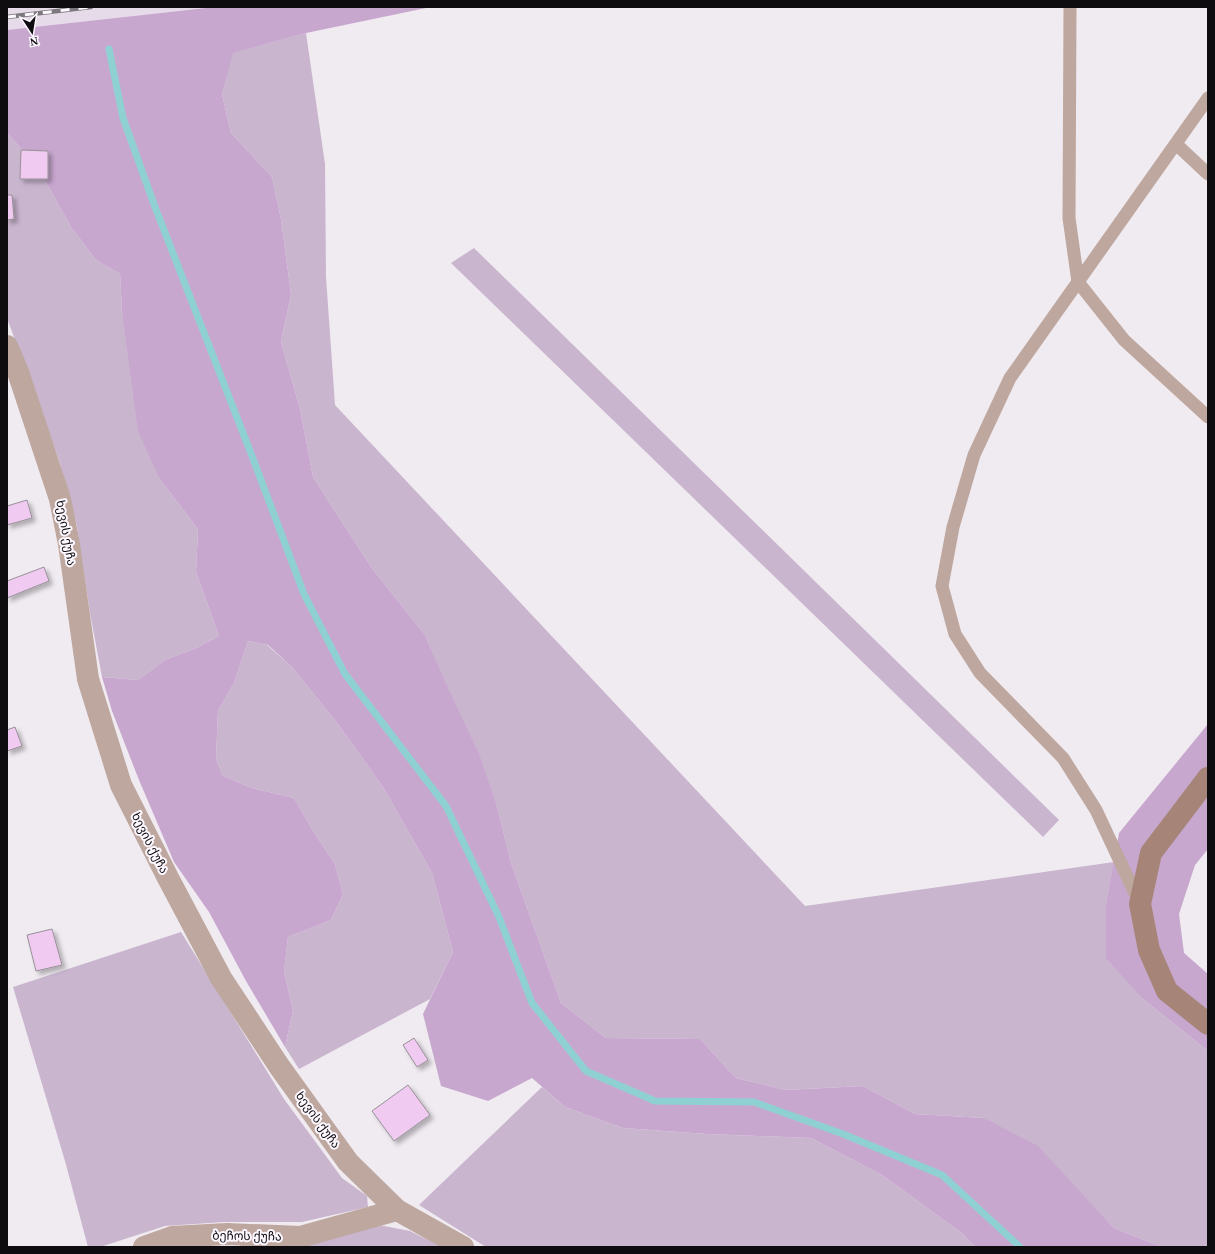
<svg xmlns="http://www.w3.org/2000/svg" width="1215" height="1254" font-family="'Times New Roman','Noto Sans Georgian',serif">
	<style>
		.built { fill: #e6dbe8 }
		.green { fill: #cab5cf }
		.forest { fill: #c8a7cf }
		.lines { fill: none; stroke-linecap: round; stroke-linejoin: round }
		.stream { stroke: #8fd1d3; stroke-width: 7 }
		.building { fill: #f0caf0; stroke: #979197; filter: url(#shadow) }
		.lane { stroke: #bea79e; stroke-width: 13 }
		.street { stroke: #bea79e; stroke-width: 22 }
		.secondary { stroke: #a68578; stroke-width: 22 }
		.rail-casing { stroke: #7c787d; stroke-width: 4.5 }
		.rail { stroke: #fdf7ff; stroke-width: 3; stroke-dasharray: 9; stroke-linecap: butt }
		.labels { text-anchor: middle; stroke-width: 4; stroke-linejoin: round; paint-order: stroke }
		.street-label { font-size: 12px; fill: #0e0c0f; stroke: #fdf7ff }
	</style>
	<defs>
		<filter id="shadow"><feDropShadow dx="3.5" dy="3.5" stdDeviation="2" flood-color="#0004"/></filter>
	</defs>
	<rect width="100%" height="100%" fill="#f0eaf1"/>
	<path class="built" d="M7,7H215L7,30Z"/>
	<g class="green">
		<path d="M306,33L325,164L326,277L335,405L805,906L1114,862L1106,903L1143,999L1208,1051V1247H1162L1114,1228L1077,1189L984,1118L915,1114L863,1086L785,1090L736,1078L700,1039L606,1038L561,1003L511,863L497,806L425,635L371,567L313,477L300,409L281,342L291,294L281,219L272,177L231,133L222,94L232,53Z"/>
		<path d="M7,133L37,166L71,227L96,260L120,274L122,312L159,478L198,529L196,572L219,636L196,648L165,660L138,680L102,677L90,613L77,526L59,460L7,318Z"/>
		<path d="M474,248L1059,820L1043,837L451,263Z"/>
		<path d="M248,641L267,645L292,667L338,724L383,787L432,873L453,952L430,999L299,1069L285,1047L293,1011L284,972L288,937L331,920L343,894L335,864L313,831L294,798L252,788L223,776L216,759L218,711L234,683Z"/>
		<path d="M181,932L284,1099L342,1178L367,1196L368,1207L302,1222H224L165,1226L100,1247H88L65,1161L13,987Z"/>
		<path d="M542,1087L565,1107L623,1128L707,1134L811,1138L882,1175L963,1234L975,1247H486L419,1205Z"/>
		<path d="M379,1225L410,1231L442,1247H241L238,1242Z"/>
	</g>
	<g class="forest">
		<path d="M215,7H431L306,33L233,53L222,94L231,133L272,177L281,219L291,294L281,342L300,409L313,477L371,567L425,635L448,688L479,754L497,806L511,863L561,1003L606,1038L700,1039L736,1078L785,1090L863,1086L915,1114L984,1118L1038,1146L1114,1228L1162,1247H975L963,1234L882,1175L811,1138L707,1134L623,1128L565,1107L532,1078L488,1101L441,1086L423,1014L453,952L432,873L383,787L338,724L292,667L268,645L248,641L234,683L218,711L216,759L223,776L252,788L294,798L313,831L335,864L343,894L331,920L288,937L284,972L293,1011L285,1047L246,981L209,912L174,862L139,780L112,711L102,677L138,680L165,660L196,648L219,636L196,572L198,529L159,478L138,431L122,312L120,274L96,260L71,227L37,166L7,133V30Z"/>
		<path d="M1208,724V849L1195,865L1179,914L1184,953L1208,974V1051L1143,999L1106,958V903L1119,833Z"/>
	</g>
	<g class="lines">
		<path class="stream" d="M109,49L123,118L155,207L252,456L304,594L345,674L446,806L499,917L532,1003L586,1071L655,1101L754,1102L843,1134L942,1175L1020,1247"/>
	</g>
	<g class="building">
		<path d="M21,150L48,151V179H20Z"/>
		<path d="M7,195H12L14,219L7,220Z"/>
		<path d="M27,500L32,518L7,525V506Z"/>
		<path d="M44,567L49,581L7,598V581Z"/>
		<path d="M15,727L22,746L7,751V730Z"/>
		<path d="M52,929L62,965L36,971L27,935Z"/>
		<path d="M414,1038L428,1060L417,1067L403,1045Z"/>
		<path d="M408,1085L430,1115L394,1141L372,1111Z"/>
	</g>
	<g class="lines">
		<g class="lane">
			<path d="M1070,7L1069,218L1078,282L1124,340L1208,417"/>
			<path d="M1176,144L1208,174"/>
			<path d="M1140,904L1096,810L1063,758L980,673L955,634L942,586L953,527L974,455L1010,378L1208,98"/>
		</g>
		<g class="street">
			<path d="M7,346L18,372L60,499L69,544L88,679L121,785L167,876L221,978L279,1066L348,1162L397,1210L463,1247"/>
			<path d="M144,1247L172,1237L227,1234L300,1237L397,1210"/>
		</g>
		<path class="secondary" d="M1208,778L1151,853L1140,904L1149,950L1167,991L1208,1024"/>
		<defs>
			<path id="rail" d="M7,17L91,7"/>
		</defs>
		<use href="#rail" class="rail-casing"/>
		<use href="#rail" class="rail"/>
	</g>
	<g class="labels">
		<g class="street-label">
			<text transform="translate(66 533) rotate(80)" y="4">ხევის ქუჩა</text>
			<text transform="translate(150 843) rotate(63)" y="4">ხევის ქუჩა</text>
			<text transform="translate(318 1120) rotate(54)" y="4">ხევის ქუჩა</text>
			<text transform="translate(247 1236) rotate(1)" y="4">ბეჩოს ქუჩა</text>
		</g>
	</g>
	<rect width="1215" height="1254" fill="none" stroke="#0e0c0f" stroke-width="16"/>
	<g transform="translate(32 32) rotate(168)" stroke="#fdf7ff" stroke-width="3" paint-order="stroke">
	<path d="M0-3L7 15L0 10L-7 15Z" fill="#0e0c0f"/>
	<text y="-6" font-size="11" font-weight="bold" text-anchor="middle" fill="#0e0c0f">N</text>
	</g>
</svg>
